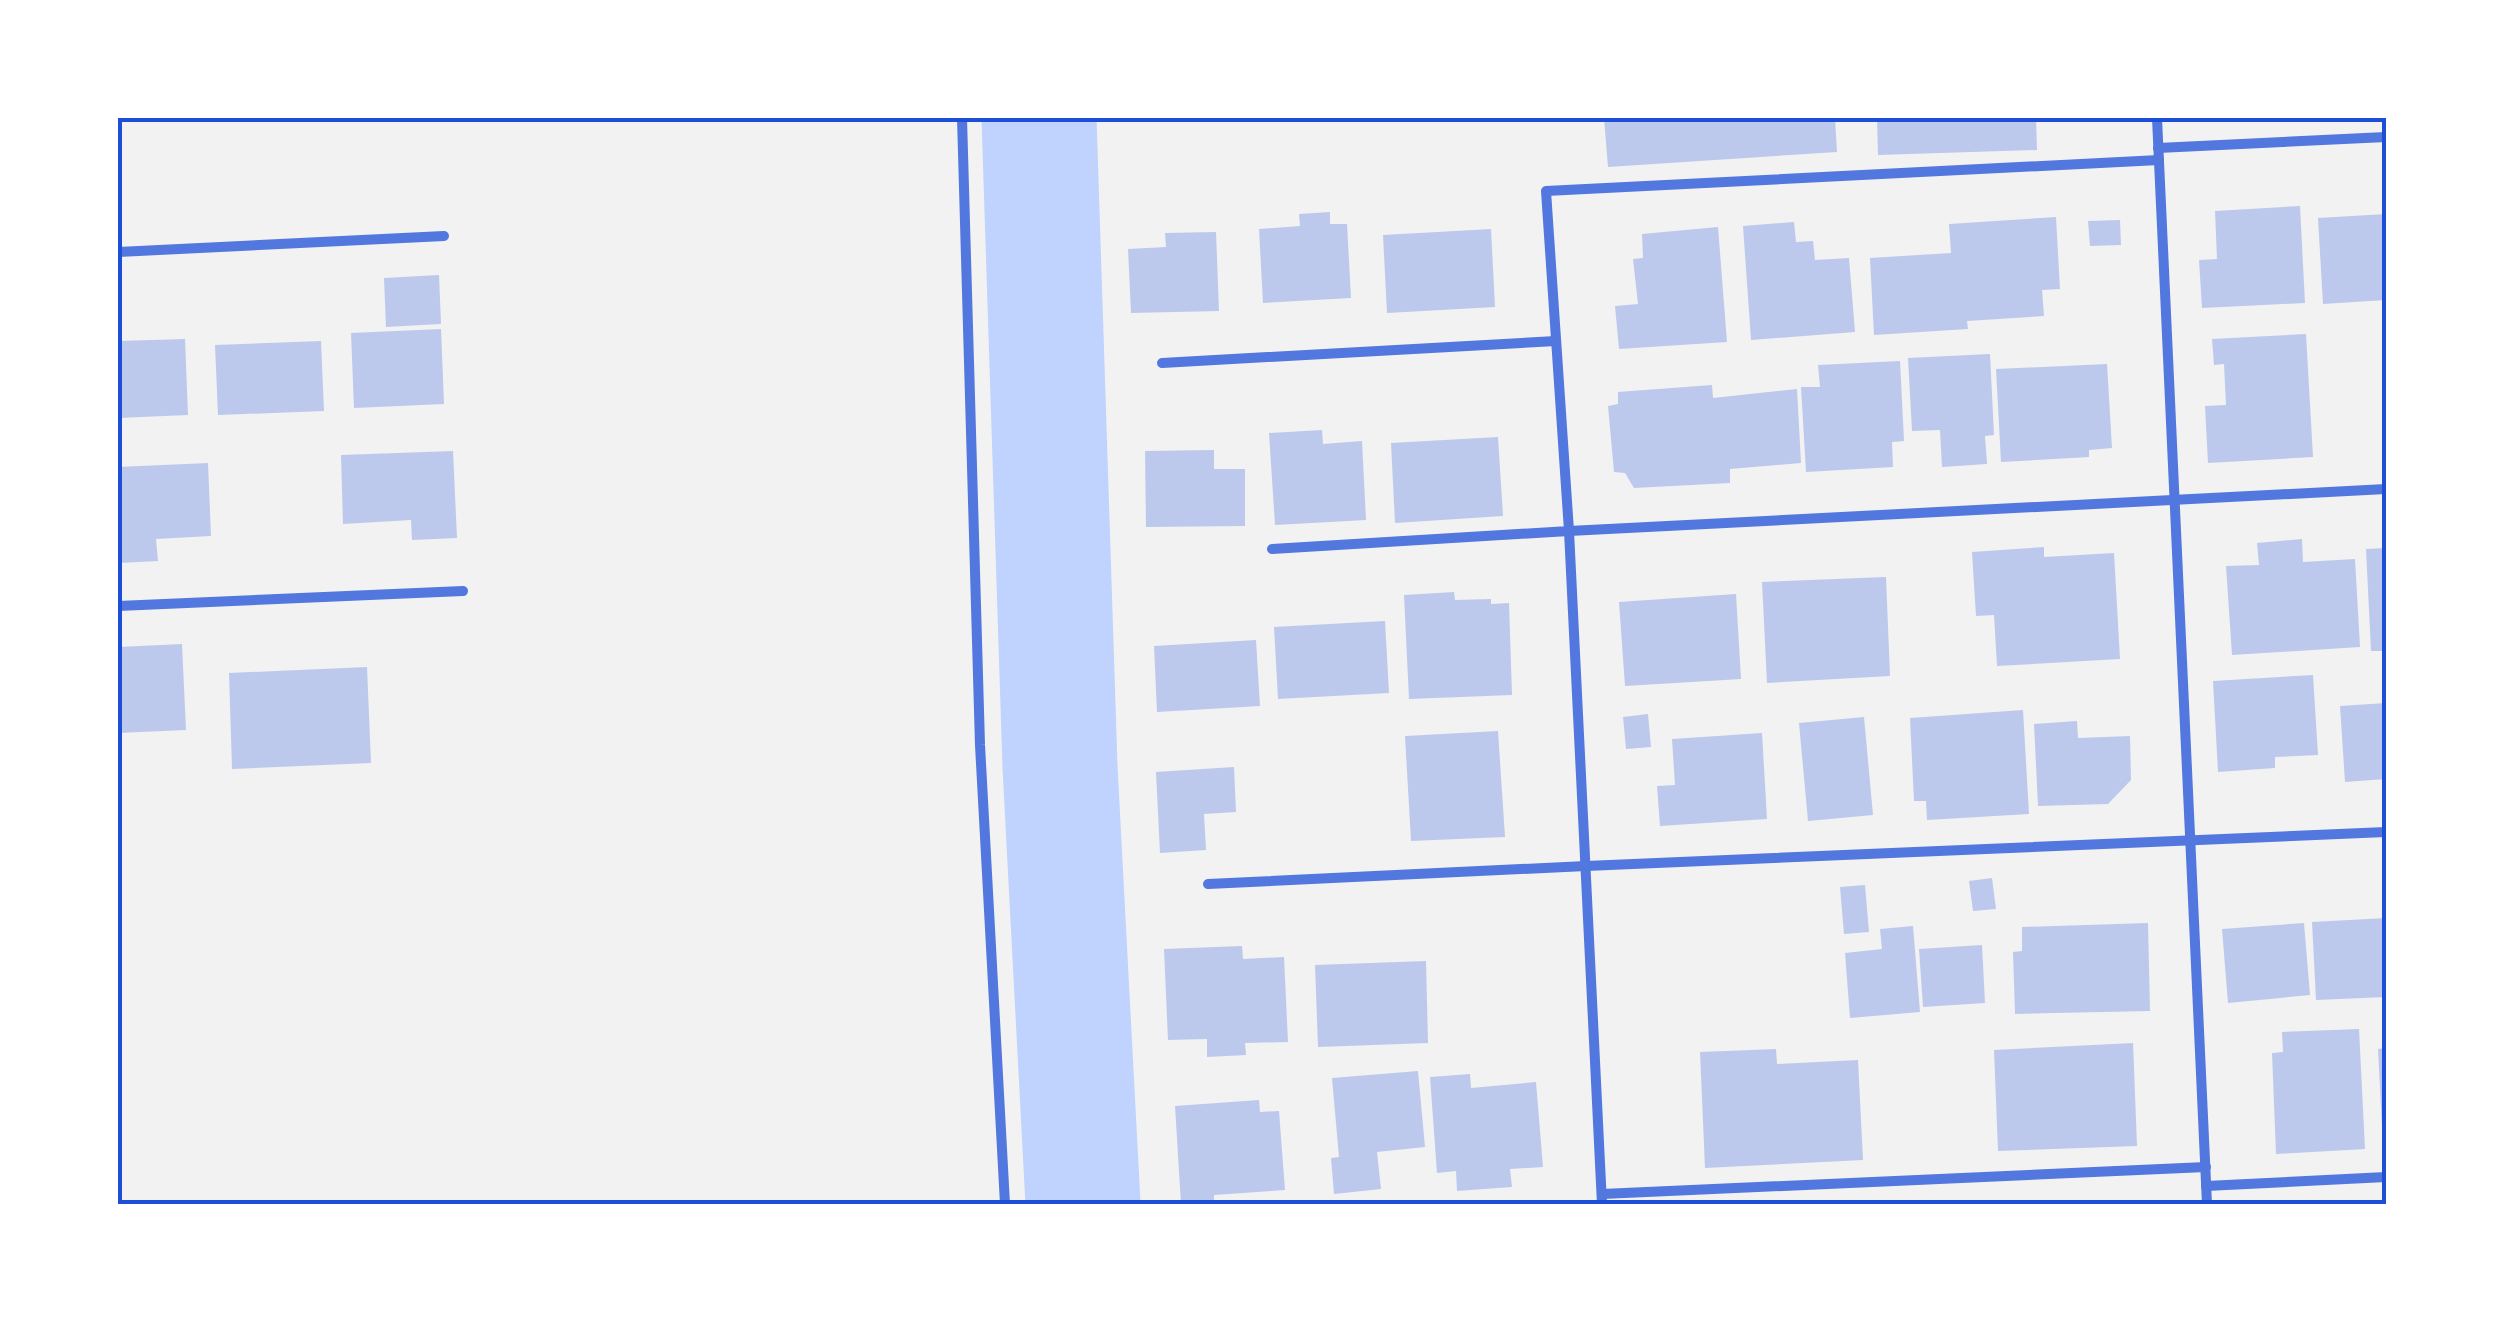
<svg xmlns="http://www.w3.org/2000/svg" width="2504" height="1322" font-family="Inter,sans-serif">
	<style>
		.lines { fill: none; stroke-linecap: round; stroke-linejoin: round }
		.river { stroke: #bfd3fe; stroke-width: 115 }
		.building { fill: #bdc9ec }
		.minor { stroke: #5277de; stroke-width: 10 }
		.neatline { fill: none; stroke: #1d4ed8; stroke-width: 4 }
	</style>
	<rect width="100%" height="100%" fill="#f2f2f2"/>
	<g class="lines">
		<path class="river" d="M1039,118L1060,767L1083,1204"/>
	</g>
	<g class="building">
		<path d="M1604,118H1835L1837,152L1608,167Z"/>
		<path d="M1877,118H2036L2037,150L1878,155Z"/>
		<path d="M2300,206L2305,303L2202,308L2199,260L2217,259L2215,211Z"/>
		<path d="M1330,212V224H1347L1351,298L1263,303L1259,229L1300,226L1299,214Z"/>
		<path d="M2386,214V300L2323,304L2318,218Z"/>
		<path d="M2056,217L2060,289L2042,290L2044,316L1967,321L1968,329L1874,335L1870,258L1951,253L1949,224Z"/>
		<path d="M2120,220L2121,245L2090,246L2088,221Z"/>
		<path d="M1794,222L1796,242L1813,241L1815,260L1849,258L1855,332L1751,340L1743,226Z"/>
		<path d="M1718,227L1727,342L1619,349L1615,306L1638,304L1633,259L1643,258L1642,234Z"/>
		<path d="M1491,229L1495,307L1387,313L1383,235Z"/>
		<path d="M1216,232L1219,311L1131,313L1128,249L1166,247L1165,233Z"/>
		<path d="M439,275L441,324L386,327L384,278Z"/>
		<path d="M441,329L444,404L354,408L351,333Z"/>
		<path d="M2306,334L2313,457L2208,463L2205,406L2226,405L2224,364L2214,365L2212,339Z"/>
		<path d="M185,339L188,415L118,418V341Z"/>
		<path d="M321,341L324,411L218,415L215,345Z"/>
		<path d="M1990,354L1994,435L1985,436L1987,464L1942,467L1940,430L1912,431L1908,358Z"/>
		<path d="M1900,361L1904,441L1892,442L1893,467L1806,472L1801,387H1820L1818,365Z"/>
		<path d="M2107,364L2112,448L2089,450V457L2001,462L1996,369Z"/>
		<path d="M1712,385L1713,398L1797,389L1801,463L1730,469V483L1634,488L1625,473L1614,472L1608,406L1618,404V392Z"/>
		<path d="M1322,430L1323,444L1362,441L1366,520L1275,525L1269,433Z"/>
		<path d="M1498,437L1503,516L1395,523L1391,443Z"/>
		<path d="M1214,450V469H1245V526L1146,527L1145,451Z"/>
		<path d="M453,451L457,538L412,540L411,520L343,524L341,455Z"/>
		<path d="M208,463L211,536L156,539L158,561L118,563V467Z"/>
		<path d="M2302,539L2303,562L2355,559L2360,647L2232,655L2226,566L2259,565L2257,543Z"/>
		<path d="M2044,547V557L2114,553L2120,659L1997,666L1994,615L1976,616L1972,552Z"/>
		<path d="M2386,548V651H2371L2366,549Z"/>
		<path d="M1886,577L1890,676L1767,683L1762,582Z"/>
		<path d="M1454,592L1455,600L1491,599V604L1509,603L1512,695L1409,699L1404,595Z"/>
		<path d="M1736,594L1741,679L1625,686L1619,602Z"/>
		<path d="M1385,621L1389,693L1278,699L1274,627Z"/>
		<path d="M1256,640L1260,706L1157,712L1154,646Z"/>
		<path d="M182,644L186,730L118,733V647Z"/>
		<path d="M367,667L371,763L232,769L229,673Z"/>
		<path d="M2313,675L2318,755L2275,757V768L2218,772L2213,681Z"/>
		<path d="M2386,703V779L2345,782L2340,706Z"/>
		<path d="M2023,710L2029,814L1927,820L1926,801H1914L1910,718Z"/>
		<path d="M1648,714L1651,747L1626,749L1623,717Z"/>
		<path d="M1864,717L1873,815L1808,821L1799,723Z"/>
		<path d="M2077,721L2078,738L2130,736L2131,780L2108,804L2038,806L2034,724Z"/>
		<path d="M1498,731L1505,837L1411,841L1405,736Z"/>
		<path d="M1762,733L1767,819L1660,826L1657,786L1675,785L1672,739Z"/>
		<path d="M1234,767L1236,812L1204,814L1206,850L1160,853L1156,772Z"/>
		<path d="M1992,878L1996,909L1973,911L1969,881Z"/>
		<path d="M1865,885L1869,932L1844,934L1840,887Z"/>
		<path d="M2386,918V997L2316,1000L2312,922Z"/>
		<path d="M2148,923L2150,1011L2015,1014L2013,952L2022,951V927Z"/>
		<path d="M2304,923L2310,995L2228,1003L2222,929Z"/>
		<path d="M1913,926L1920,1012L1850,1018L1845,953L1882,949L1880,929Z"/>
		<path d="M1982,945L1985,1003L1923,1007L1919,949Z"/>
		<path d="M1242,946L1243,959L1284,957L1288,1042L1245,1043L1246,1055L1207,1057V1039L1168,1040L1164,949Z"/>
		<path d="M1426,961L1428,1043L1318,1047L1315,965Z"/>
		<path d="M2359,1029L2365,1149L2276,1154L2272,1053L2283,1052L2282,1032Z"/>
		<path d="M2133,1043L2137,1146L1998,1151L1994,1050Z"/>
		<path d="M2386,1048V1127H2382L2378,1049Z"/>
		<path d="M1776,1049L1777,1064L1858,1060L1863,1160L1705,1168L1700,1052Z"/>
		<path d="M1418,1071L1425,1147L1377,1152L1381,1189L1334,1194L1331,1158L1339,1157L1332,1078Z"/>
		<path d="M1470,1074L1471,1088L1536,1082L1543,1167L1510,1169L1512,1187L1457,1191L1456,1171L1437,1173L1430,1077Z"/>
		<path d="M1259,1100L1260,1112L1279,1111L1285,1190L1214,1195V1204H1181L1175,1106Z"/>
	</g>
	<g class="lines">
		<g class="minor">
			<path d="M962,118L980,745L1005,1204"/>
			<path d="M2157,118L2207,1204"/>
			<path d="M2158,148L2386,137"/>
			<path d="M118,252L444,236"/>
			<path d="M1162,363L1556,341"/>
			<path d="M1272,549L1569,531L1546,191L2159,160"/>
			<path d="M118,606L463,591"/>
			<path d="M1208,884L1586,866L2386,832"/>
			<path d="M2206,1186L2386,1177"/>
			<path d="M1602,1194L2206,1167"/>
			<path d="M1602,1204L1569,531L2386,489"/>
		</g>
	</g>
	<rect width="2504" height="1322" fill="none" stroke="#ffffff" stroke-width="240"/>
	<rect x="120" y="120" width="2264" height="1082" class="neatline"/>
</svg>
